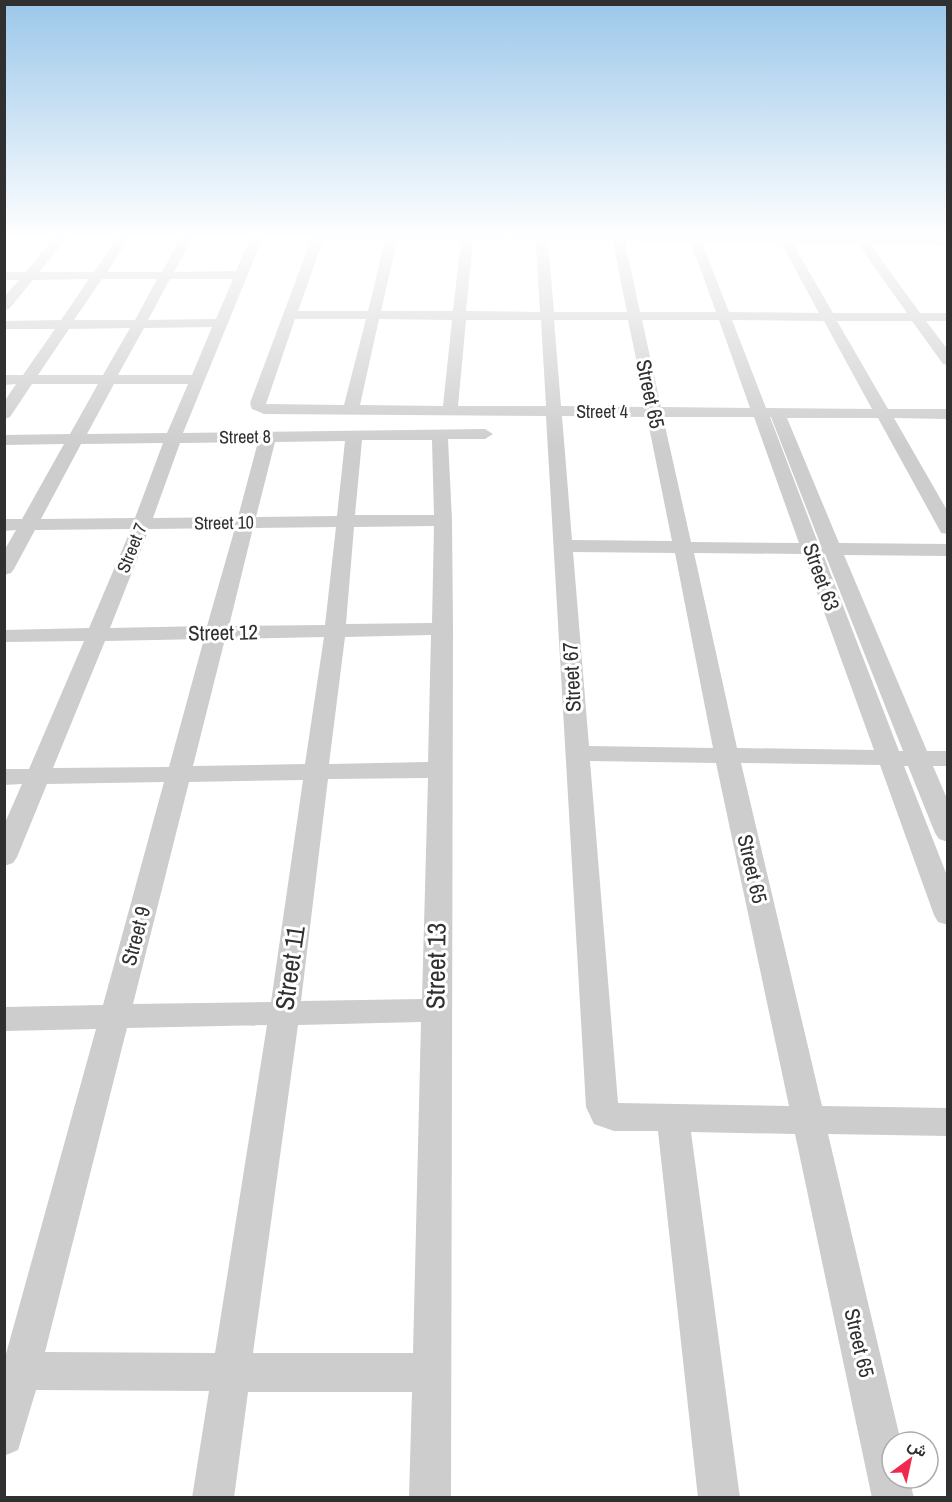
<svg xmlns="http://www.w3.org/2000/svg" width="952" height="1502" font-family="'Archivo Narrow',Vazirmatn,sans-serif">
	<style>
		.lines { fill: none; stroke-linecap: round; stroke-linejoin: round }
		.minor { fill: #cdcdcd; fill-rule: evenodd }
		.labels { text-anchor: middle; stroke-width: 6; stroke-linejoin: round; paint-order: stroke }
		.far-street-label { font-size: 18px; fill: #303030; stroke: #fff }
		.street-label { font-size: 21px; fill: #303030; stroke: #fff }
		.near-street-label { font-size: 26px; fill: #303030; stroke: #fff }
	</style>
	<rect width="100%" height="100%" fill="#fff"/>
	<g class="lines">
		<g class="minor">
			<path d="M55,237H68L39,272H94L118,237H130L107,272H162L181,237H193L174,272L236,271L251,237H263L183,433L485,429L493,434L485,439H448L452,520L453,629L451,1498H409L412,1392H248L234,1498H192L209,1391L36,1390L18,1450L4,1456V1361L96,1029L4,1031V1007L103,1005L164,782L47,784L17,857L13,863L4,866V825L22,784L4,785V769H29L84,641L4,642V630L89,628L131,529L35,530L14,569L11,573L4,575V551L16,530L4,531V519H22L64,444L4,445V435L70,434L98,384H32L10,417L4,419V402L16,384L4,385V375H23L55,329H4V321L61,320L89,279L33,280L9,309L4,310V297L19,280H4V272H26ZM102,279H157L135,320H74ZM170,279H233L216,319L148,320ZM212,327L192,375H118L144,328ZM130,328L103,375H38L69,329ZM114,384H188L167,433L87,434ZM362,440H432L434,515H355ZM345,441L337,516L256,517L275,442ZM258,442L238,517L153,518L180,443ZM163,443L135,518L41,519L81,444ZM434,526L432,623L346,624L354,527ZM336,527L325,625L229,626L253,528ZM235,528L207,626L110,628L149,529ZM431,635L428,762L329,764L345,637ZM324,637L305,764L193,766L225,639ZM204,639L169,767L53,768L105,641ZM428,778L422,999L301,1001L328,779ZM303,780L271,1002L133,1004L189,782ZM421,1022L413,1353H253L298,1025ZM267,1025L215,1353L45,1352L127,1028Z"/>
			<path d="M307,237H948V245L870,244L920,313H948V321H926L948,350V365L943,364L912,321H837L888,409H948V419L894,418L948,512V534L941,533L939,529L878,418H787L839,543L948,544V556L844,555L927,751H948V766H933L948,801V842L939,839L935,833L908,766H904L948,878V925L938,922L934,915L880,765L741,763L822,1106L948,1108V1136L828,1134L901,1442H892V1478H909L914,1498H872L795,1134L691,1132L740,1498H698L658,1131H614L594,1124L586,1107L546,416L264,414L252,409L250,403L311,240ZM323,241H385L368,311H298ZM397,241H461L453,311H381ZM473,242H536L540,312L466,311ZM548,242H613L627,312H554ZM625,242L691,243L716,312H640ZM702,243H781L819,313L729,312ZM793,244H858L907,313H833ZM295,319H366L344,405L266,404ZM379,319L452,320L443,406L360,405ZM466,320H541L546,406H458ZM554,320H628L646,407L561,406ZM642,320H719L750,408L661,407ZM732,320L824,321L872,409L766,408ZM562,416L647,417L672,541L572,540ZM663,417H754L799,543L691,542ZM770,417H771L820,543H818ZM573,552L675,553L713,748L589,746ZM694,553L803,554L874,750L737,748ZM823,554H825L903,751H899ZM590,761L716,763L789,1106L618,1103Z"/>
		</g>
	</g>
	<linearGradient id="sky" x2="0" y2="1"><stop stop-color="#9bc7ea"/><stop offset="0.53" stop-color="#fff"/><stop offset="1" stop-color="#fff" stop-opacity="0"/></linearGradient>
	<rect width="952" height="448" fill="url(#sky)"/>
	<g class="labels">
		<g class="far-street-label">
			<text x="602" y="418">Street 4</text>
			<text transform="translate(245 437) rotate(-1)" y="6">Street 8</text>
			<text transform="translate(224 523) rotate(-1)" y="6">Street 10</text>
			<text transform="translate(132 548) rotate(-68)" y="6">Street 7</text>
		</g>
		<g class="street-label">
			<text transform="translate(650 394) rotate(78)" y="7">Street 65</text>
			<text transform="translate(821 577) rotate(70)" y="7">Street 63</text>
			<text transform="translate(223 633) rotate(-1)" y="7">Street 12</text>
			<text transform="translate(572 677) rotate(-93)" y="7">Street 67</text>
			<text transform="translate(752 869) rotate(77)" y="7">Street 65</text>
			<text transform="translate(136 936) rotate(-75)" y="7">Street 9</text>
			<text transform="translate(859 1343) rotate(77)" y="7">Street 65</text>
		</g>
		<g class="near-street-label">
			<text transform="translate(436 966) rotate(-89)" y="9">Street 13</text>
			<text transform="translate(290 968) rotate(-82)" y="9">Street 11</text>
		</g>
	</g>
	<rect width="952" height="1502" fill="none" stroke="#303030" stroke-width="12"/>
	<g transform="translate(910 1460) rotate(33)"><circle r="28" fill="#ffffff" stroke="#acacac" stroke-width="1.5"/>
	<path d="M0-4.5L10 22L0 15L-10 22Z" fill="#ef2a4e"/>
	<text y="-9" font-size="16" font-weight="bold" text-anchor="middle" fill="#303030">ش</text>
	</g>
</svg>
